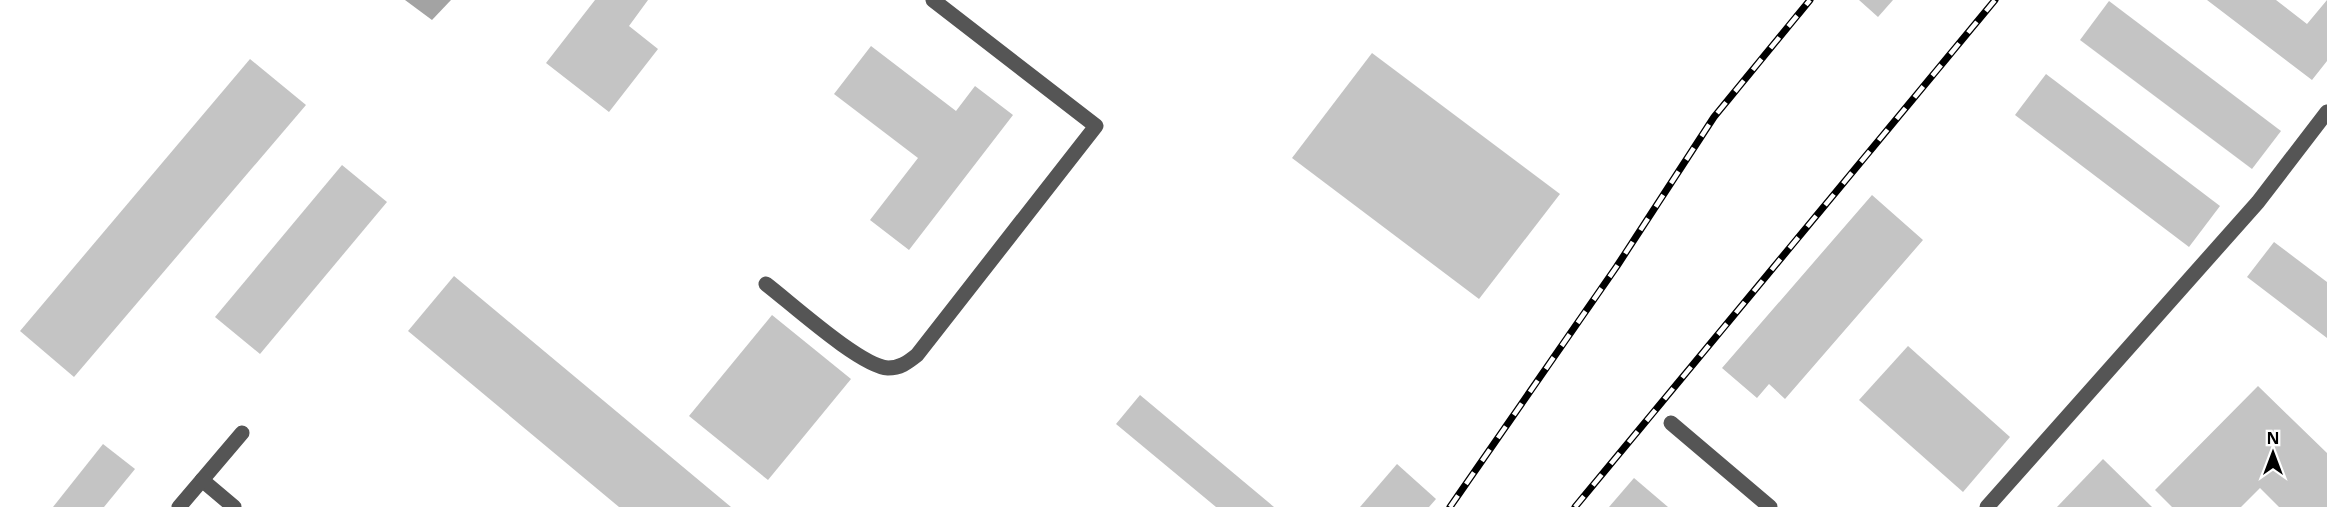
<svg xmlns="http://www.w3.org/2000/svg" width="2327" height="507" font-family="'Noto Sans',sans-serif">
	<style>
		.water { fill: #a3a3a3 }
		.building { fill: #c4c4c4 }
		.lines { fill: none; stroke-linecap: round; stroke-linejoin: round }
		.minor { stroke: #555; stroke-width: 15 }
		.rail-casing { stroke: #000; stroke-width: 7 }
		.rail { stroke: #fff; stroke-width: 4.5; stroke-dasharray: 14; stroke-linecap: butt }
	</style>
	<rect width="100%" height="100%" fill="#fff"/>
	<path class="water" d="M405,0H451L432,20Z"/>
	<g class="building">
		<path d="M595,0H648L629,26L658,49L609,112L546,63Z"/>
		<path d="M1859,0H1893L1878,17Z"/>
		<path d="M2207,0H2276L2307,24L2327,0V61L2312,80Z"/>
		<path d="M2109,1L2281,131L2252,169L2080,40Z"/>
		<path d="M871,46L956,111L975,86L1013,115L909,250L870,220L918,158L834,94Z"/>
		<path d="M1372,53L1560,194L1479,299L1292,158Z"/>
		<path d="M250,59L306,105L74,377L20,331Z"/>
		<path d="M2046,74L2220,206L2189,247L2015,115Z"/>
		<path d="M342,165L387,202L260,354L215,317Z"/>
		<path d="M1872,195L1923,240L1785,399L1769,384L1757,398L1722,368Z"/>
		<path d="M2274,242L2327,282V338L2247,277Z"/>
		<path d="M454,276L731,507H619L408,331Z"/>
		<path d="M772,315L851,379L768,480L689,416Z"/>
		<path d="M1908,346L2010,437L1963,492L1859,400Z"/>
		<path d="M2258,386L2327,453V507H2279L2260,488L2241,507H2172L2155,490Z"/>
		<path d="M1140,395L1274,507H1216L1116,424Z"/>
		<path d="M103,444L135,469L104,507H53Z"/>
		<path d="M2103,459L2152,507H2057Z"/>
		<path d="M1397,464L1436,499L1429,507H1360Z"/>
		<path d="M1634,478L1668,507H1609Z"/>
	</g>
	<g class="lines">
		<g class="minor">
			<path d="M766,284C791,303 860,366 888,368C900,368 907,363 917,355L1096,126L933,0"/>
			<path d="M1671,423L1770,507"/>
			<path d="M202,480L234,507"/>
			<path d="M179,507L242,433"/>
			<path d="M1987,507L2258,202L2327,112"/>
		</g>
		<defs>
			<g id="rail">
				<path d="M1450,507L1617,266L1714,117L1810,0"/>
				<path d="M1575,507L1995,0"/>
			</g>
		</defs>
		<use href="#rail" class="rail-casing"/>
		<use href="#rail" class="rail"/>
	</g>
	<g transform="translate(2273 453)" stroke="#ffffff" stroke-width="4.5" paint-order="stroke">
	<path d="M0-4.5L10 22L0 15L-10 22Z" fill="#000000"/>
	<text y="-9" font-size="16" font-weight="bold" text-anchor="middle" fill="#000000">N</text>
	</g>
</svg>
